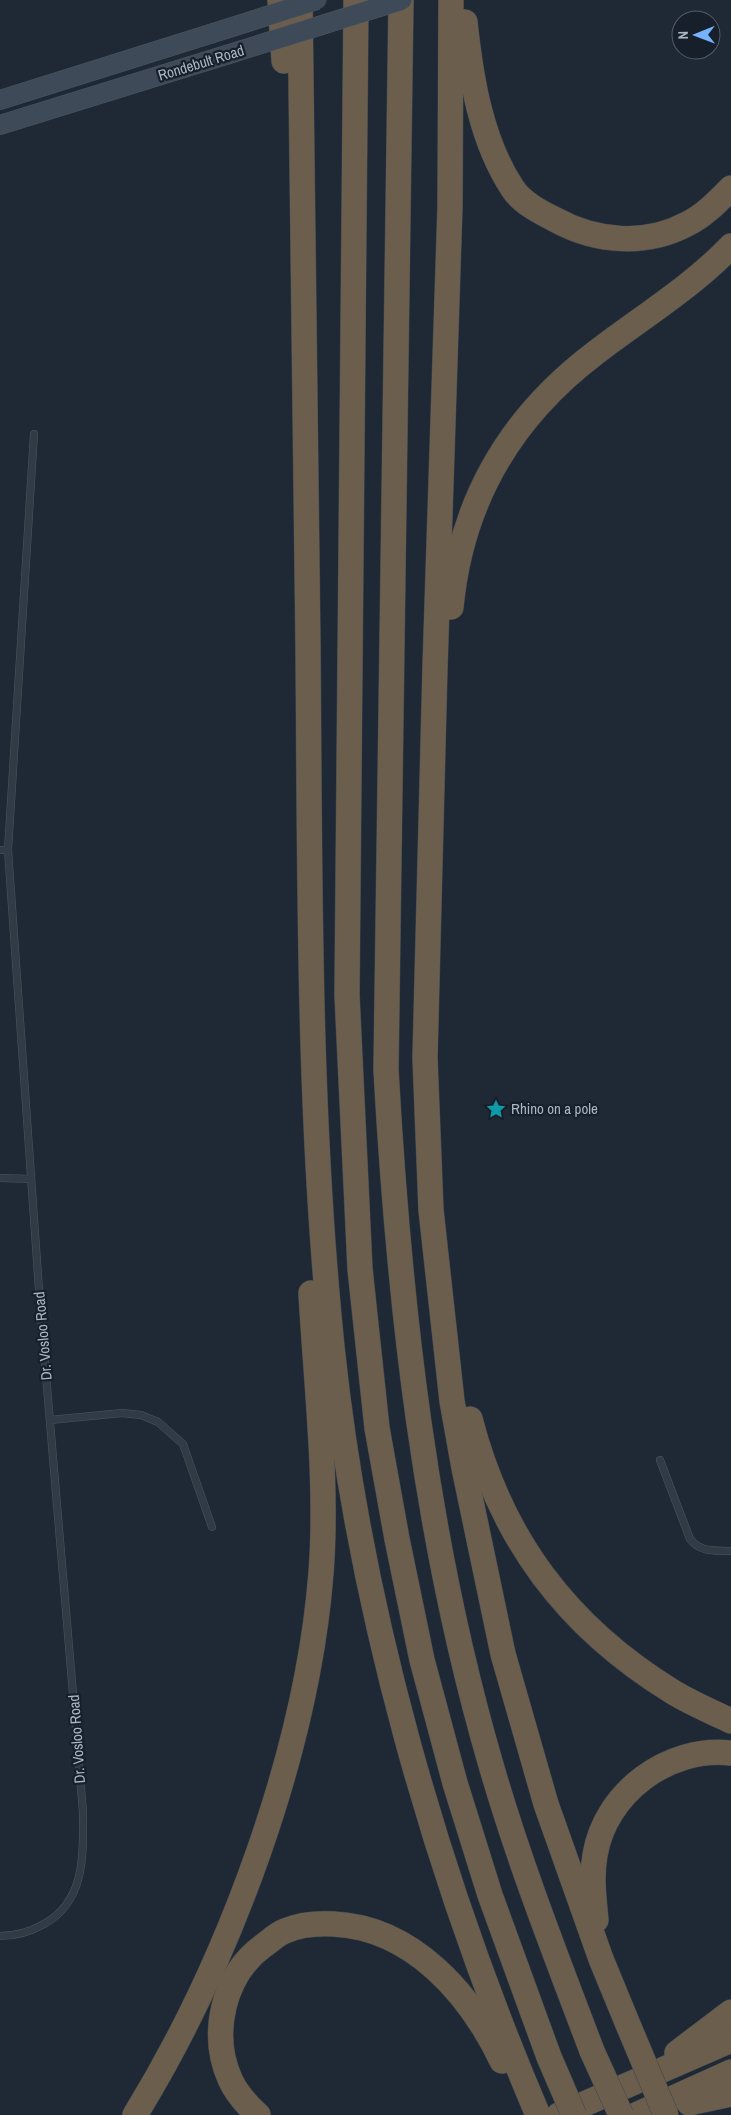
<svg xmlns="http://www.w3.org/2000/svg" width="731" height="2115" font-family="'Archivo Narrow',sans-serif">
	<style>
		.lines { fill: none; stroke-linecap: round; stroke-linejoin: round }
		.lane-casing { stroke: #4c5661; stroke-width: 8 }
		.secondary-casing { stroke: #4c5661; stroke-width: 20 }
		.highway-casing { stroke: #3c4650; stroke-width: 26 }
		.lane { stroke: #313b46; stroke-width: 7 }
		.secondary { stroke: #3f4a59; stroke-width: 19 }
		.highway { stroke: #6c5e4d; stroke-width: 25 }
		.secondary-bridge-casing { stroke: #4c5661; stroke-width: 20; stroke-linecap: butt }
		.highway-bridge-casing { stroke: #3c4650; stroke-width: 26; stroke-linecap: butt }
		.secondary-bridge { stroke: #3f4a59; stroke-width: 19 }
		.highway-bridge { stroke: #6c5e4d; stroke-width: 25 }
		.labels { text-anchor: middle; stroke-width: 4.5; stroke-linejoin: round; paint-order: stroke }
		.street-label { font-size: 15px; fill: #aab6c4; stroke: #17202a }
		.poi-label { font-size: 15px; fill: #aab6c4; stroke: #17202a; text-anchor: start }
	</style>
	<rect width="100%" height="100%" fill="#1e2935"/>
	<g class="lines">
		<defs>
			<g id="lane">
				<path d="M0,850H8"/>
				<path d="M0,1178L31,1179"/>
				<path d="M50,1420L122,1413L141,1415L158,1422L183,1444L212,1527"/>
				<path d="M660,1460L690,1539C701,1553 715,1550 731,1551"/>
				<path d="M0,1936C16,1936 30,1932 44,1924C86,1901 83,1854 83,1812L40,1304L8,850L34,434"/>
			</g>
			<g id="secondary">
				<path d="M0,100L210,34"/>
				<path d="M0,125L226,55"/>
			</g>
			<g id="highway">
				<path d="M280,0L284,61"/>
				<path d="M300,0C302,216 306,431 308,647C310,880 308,1114 332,1347C359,1606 436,1876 538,2115"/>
				<path d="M356,0L347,995L360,1269L377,1428L397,1539L422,1660L455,1783L490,1895L549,2057"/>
				<path d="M401,0L386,1070C399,1304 425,1539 491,1765C519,1862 556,1956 592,2051"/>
				<path d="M451,0L450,206L435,667L425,1058L431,1210L452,1401L464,1468L503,1654L546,1804L601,1959L629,2027"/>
				<path d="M465,22C471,79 481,141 513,189C522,203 542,213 556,220C596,242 646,246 687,224C704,216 718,201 731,188"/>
				<path d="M451,607C461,502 510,418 594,354C639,319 691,288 731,246"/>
				<path d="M470,1419C501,1539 567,1627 673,1692C691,1703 712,1712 731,1721"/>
				<path d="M596,1920C594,1899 591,1877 595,1855C605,1793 668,1746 731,1753"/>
				<path d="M677,2053L731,2012"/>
				<path d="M689,2103L731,2094"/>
				<path d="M135,2115C229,1962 307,1752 321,1573C328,1483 316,1384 311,1293"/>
				<path d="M258,2115C247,2105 236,2093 230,2079C210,2034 223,1975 263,1946C270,1941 277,1934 285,1931C301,1924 317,1923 334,1924C413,1928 470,1994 502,2061"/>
				<path d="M559,2115L731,2040"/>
				<path d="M636,2115L731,2072"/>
			</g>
		</defs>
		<use href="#lane" class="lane-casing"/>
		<use href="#secondary" class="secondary-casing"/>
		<use href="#highway" class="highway-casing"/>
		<use href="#lane" class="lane"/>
		<use href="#secondary" class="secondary"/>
		<use href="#highway" class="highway"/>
		<defs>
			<g id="secondary-bridge">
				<path d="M210,34L317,0"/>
				<path d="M226,55L402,0"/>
			</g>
			<g id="highway-bridge">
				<path d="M629,2027L666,2115"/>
				<path d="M592,2051L621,2115"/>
				<path d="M549,2057L574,2115"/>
			</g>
		</defs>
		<use href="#secondary-bridge" class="secondary-bridge-casing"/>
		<use href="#highway-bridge" class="highway-bridge-casing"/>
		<use href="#secondary-bridge" class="secondary-bridge"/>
		<use href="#highway-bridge" class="highway-bridge"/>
	</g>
	<defs>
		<symbol id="sight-bare" viewBox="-9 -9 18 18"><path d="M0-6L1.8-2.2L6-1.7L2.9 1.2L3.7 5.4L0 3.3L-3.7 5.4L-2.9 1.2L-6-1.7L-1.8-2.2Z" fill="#0f9aa8" stroke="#17202a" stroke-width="2.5" paint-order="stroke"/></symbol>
	</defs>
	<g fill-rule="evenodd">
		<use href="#sight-bare" x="482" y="1095" width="28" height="28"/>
	</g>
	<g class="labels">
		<g class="street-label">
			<text transform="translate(201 63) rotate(-17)" y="5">Rondebult Road</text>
			<text transform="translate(43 1336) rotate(-95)" y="5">Dr. Vosloo Road</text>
			<text transform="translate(77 1739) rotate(-94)" y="5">Dr. Vosloo Road</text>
		</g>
		<g class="poi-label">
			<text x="511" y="1114">Rhino on a pole</text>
		</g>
	</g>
	<g transform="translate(696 35) rotate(269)"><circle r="24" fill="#17202a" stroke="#525c68"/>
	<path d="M0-4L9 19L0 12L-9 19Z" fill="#77b2fc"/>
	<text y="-8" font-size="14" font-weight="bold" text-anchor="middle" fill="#aab6c4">N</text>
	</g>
</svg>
